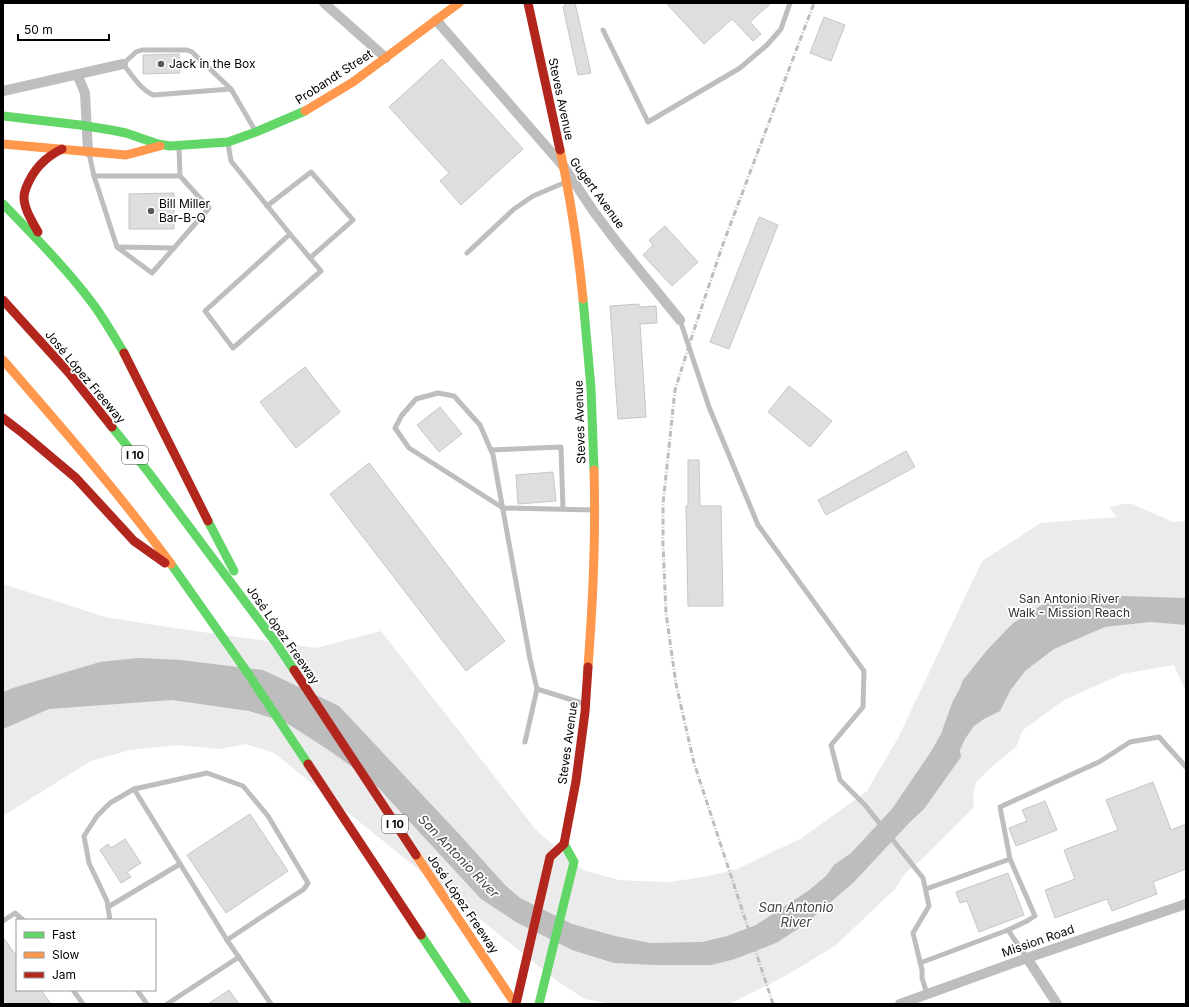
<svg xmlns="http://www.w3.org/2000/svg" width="1189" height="1007" font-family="Inter,sans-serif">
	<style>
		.green { fill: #ebebeb }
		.water { fill: #bdbdbd }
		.building { fill: #dedede; stroke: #c6c6c6 }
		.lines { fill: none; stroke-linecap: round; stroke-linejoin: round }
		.lane { stroke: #bebebe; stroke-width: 5 }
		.street { stroke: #bebebe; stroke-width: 10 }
		.fast { stroke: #63d668; stroke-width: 9 }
		.slow { stroke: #ff974d; stroke-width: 9 }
		.jam { stroke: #b3261e; stroke-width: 9 }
		.rail { stroke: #bebebe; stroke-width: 3; stroke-dasharray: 6 2 1 2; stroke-linecap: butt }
		.poi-dot { fill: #595959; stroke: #fff; stroke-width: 1.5 }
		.labels { text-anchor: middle; stroke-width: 3.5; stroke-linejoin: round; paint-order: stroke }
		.shield { fill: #fff; stroke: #4c4c4c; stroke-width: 1 }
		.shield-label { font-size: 11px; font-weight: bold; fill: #000 }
		.poi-label { font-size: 12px; fill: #000; stroke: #fff; text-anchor: start }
		.street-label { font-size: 12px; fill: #000; stroke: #fff }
		.park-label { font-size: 12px; fill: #313131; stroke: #fff }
		.water-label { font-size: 13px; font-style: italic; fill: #424242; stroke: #fff }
	</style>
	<rect width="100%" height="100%" fill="#fff"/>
	<path class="green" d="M1124,504H1132L1173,522L1186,521V692L1174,665L1122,674L1064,700L1023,730L1016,747L995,764L976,782L973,797L974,807L921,860L906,872L895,889L835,946L785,976L729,1004H612L585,999L557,981L274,753L246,744L219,749L178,745L130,750L91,761L3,816V584L105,617L174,628L316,648L381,631L536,830L583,870L619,880L638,881L668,882L690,879L713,875L737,869L802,838L867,791L898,738L982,561L1041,523L1117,517L1109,507Z"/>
	<path class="water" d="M1093,595L1186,598V625L1150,622L1105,627L1054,649L1025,671L1010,691L1000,711L984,719L974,726L965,739L960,750L961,757L924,809L910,822L853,883L804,925L776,943L735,959L711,965H654L614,963L572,950L516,922L481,899L372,781L327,749L285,722L249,711L172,700L49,709L3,729V692L13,688L100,662L138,658L181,660L263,670L339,706L459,834L506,886L520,898L572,924L615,936L650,943L702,942L727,936L756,925L808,891L826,876L834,865L851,853L892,809L932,750L941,734L952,703L960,688L963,680L988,649L1013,623L1045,603Z"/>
	<g class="building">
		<path d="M567,3H575L591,73L578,75L563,7Z"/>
		<path d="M666,3H771L750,22L761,34L753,41L732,19L704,44Z"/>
		<path d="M824,17L845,25L831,61L810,53Z"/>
		<path d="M179,54L180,73L143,74V55Z"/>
		<path d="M442,59L523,149L461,205L440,181L449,173L389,107Z"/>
		<path d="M174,193V229H129V194Z"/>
		<path d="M759,217L778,225L729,349L710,342Z"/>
		<path d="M665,226L698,262L672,286L643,255L653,245L649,240Z"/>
		<path d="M639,304V307L656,306L657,323L640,324L646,417L618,419L610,306Z"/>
		<path d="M305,367L340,412L296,448L260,402Z"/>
		<path d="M789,386L832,421L810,447L768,412Z"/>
		<path d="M440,407L462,434L439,452L417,425Z"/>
		<path d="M906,451L915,467L826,515L818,500Z"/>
		<path d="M688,460H699L700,506H721L723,606H688L686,506H688Z"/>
		<path d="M369,463L505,641L466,671L330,494Z"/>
		<path d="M553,472L556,501L518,504L516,475Z"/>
		<path d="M1153,782L1171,830L1186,824V869L1153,882L1157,894L1112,911L1107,899L1055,918L1045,890L1075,879L1064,850L1118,830L1106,800Z"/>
		<path d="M1045,801L1057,830L1016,846L1009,828L1027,821L1022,810Z"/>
		<path d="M250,814L288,871L226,913L187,855Z"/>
		<path d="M125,839L141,863L127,872L131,877L121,883L100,850L108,844L111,848Z"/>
		<path d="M1008,873L1024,915L979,932L967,901L960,903L956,892Z"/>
		<path d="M3,937L17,957V990H41L51,1004H3Z"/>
		<path d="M229,990L239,1004H208Z"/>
	</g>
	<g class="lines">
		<g class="lane">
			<path d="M603,30L648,122L740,68L767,45L781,29L790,3"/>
			<path d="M231,89L192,52L187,50H142L136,52L123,64C132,75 140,89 153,95L231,89L256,132"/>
			<path d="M228,143L231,161L290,234L205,311L233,348L321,271L290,234"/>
			<path d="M89,153L94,176L117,247L152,273L209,208L180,176L179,147"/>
			<path d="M94,176H180"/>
			<path d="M267,206L311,172L353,220L310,258"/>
			<path d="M118,247L174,248"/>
			<path d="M467,253L514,209L533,196L566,182"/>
			<path d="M680,320L709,407L758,525L864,671L863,707L831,745L840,780L865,805L923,878L929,906L913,933L922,970V978L927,994"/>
			<path d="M491,450L561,447L563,509"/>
			<path d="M585,704L537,689L530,659L493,455L480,425L454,396L438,393L416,399L402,415L395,428L409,448L503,508L594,510"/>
			<path d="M525,742L537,689"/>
			<path d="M134,789L227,940L271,1004"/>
			<path d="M1010,859L1000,807L1099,762L1130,742L1159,737L1186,767"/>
			<path d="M926,889L1010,859L1035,916L1027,921L1008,930"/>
			<path d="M108,907L180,864"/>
			<path d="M110,920L107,901L89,863L84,836L97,816L110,803L134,789L207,773L243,786L268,816L308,883L304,889L227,940"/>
			<path d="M3,921L15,913L23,920"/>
			<path d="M920,963L1008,930L1027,958"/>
			<path d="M73,990L83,1004"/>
			<path d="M137,990L147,1004"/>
			<path d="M167,1004L239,957"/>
		</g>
		<g class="street">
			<path d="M324,3L386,58"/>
			<path d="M436,20L564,167L594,212L619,245L680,320"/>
			<path d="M77,74L85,93L88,152"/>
			<path d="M3,91L123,64"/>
			<path d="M1027,958L1057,1004"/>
			<path d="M900,1004L1027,958L1186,904"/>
		</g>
		<g class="fast">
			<path d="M3,116L80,125L111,130L126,133L158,144L170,146L228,142L256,132L305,111"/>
			<path d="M3,204C34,236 66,268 93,304C104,319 114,336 124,353"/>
			<path d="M583,299L591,388L594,470"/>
			<path d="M112,427L149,473L276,643L294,670"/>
			<path d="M208,521L234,571"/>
			<path d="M171,564L247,672L308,764"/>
			<path d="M421,935L467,1004"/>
			<path d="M539,1004L574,862L564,844"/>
		</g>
		<g class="slow">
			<path d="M305,111L353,82L459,3"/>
			<path d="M3,144L126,155L160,146"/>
			<path d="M560,150C571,200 578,249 583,299"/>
			<path d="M3,360C61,427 119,493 171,564"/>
			<path d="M588,667C593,601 596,535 594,470"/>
			<path d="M416,855L515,1004"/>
		</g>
		<g class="jam">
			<path d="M528,3L560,150"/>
			<path d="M38,232C32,221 24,209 24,197C24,194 25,191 26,188C33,170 45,157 62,149"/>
			<path d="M3,300L69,373L112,427"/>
			<path d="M124,353L208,521"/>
			<path d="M3,418L25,435L76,478L134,541L165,563"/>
			<path d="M294,670L416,855"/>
			<path d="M308,764L421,935"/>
			<path d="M516,1004L550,857L564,844L576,781L585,712L588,667"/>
		</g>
		<path class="rail" d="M773,1004L694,763L676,684L666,613L663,544V504L675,390L693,333L723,244L814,3"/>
	</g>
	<g class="poi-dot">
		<circle cx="161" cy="64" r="4"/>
		<circle cx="151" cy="211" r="4"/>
	</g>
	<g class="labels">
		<g class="shield">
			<rect x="122" y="446" width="26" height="18" rx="3"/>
			<rect x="382" y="815" width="26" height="18" rx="3"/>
		</g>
		<g class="shield-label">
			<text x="135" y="459">I 10</text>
			<text x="395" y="828">I 10</text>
		</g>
		<g class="poi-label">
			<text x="169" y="68">Jack in the Box</text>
			<text x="159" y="208">Bill Miller<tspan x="159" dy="14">Bar-B-Q</tspan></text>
		</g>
		<g class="street-label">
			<text transform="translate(334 77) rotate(-33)" y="4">Probandt Street</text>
			<text transform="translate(561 99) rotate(78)" y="4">Steves Avenue</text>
			<text transform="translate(597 193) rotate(54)" y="4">Gugert Avenue</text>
			<text transform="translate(85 377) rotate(50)" y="4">José López Freeway</text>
			<text transform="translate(580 422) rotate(-92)" y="4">Steves Avenue</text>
			<text transform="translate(283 635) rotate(55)" y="4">José López Freeway</text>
			<text transform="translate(568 743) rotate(-82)" y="4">Steves Avenue</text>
			<text transform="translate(463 904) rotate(56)" y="4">José López Freeway</text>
			<text transform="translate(1038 941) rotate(-19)" y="4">Mission Road</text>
		</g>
		<g class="park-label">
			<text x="1069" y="603">San Antonio River<tspan x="1069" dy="14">Walk - Mission Reach</tspan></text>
		</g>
		<g class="water-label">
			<text transform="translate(459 856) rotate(46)" y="5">San Antonio River</text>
			<text x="796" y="912">San Antonio<tspan x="796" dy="15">River</tspan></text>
		</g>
	</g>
	<rect width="1189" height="1007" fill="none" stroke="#000000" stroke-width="8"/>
	<rect x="16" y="919" width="140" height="72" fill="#ffffff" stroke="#999999"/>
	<rect x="24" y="932" width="20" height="6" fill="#63d668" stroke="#999999"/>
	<text x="52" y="939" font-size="12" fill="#000000">Fast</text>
	<rect x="24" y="952" width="20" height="6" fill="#ff974d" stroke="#999999"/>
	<text x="52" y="959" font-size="12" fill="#000000">Slow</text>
	<rect x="24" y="972" width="20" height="6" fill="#b3261e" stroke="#999999"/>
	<text x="52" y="979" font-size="12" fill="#000000">Jam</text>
	<path d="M18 34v6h91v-6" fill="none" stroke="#000000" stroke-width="2"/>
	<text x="24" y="34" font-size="12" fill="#000000" stroke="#ffffff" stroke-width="3" paint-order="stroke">50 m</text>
</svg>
